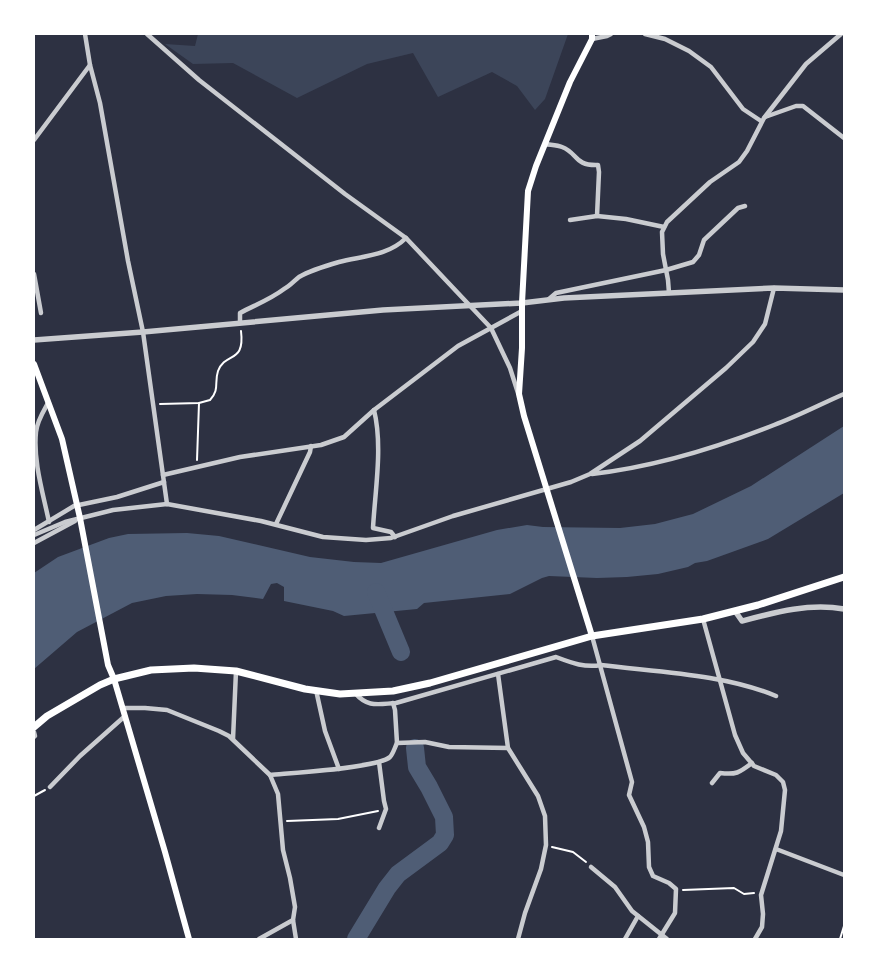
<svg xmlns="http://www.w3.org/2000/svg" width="878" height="973" font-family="Figtree,sans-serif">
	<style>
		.green { fill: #3c4559 }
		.water { fill: #4f5d75 }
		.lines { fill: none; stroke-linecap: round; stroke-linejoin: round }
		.river { stroke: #4f5d75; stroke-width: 18 }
		.path { stroke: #fff; stroke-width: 2 }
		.minor { stroke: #caccd0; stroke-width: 4.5 }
		.tertiary { stroke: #caccd0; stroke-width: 5.5 }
		.secondary { stroke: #fff; stroke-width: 6 }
		.primary { stroke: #fff; stroke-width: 7 }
	</style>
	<rect width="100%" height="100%" fill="#2d3142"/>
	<path class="green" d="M198,34H568L545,99L535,110L517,86L492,72L438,97L413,53L367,64L297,98L233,63L193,64L165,44L195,46Z"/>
	<path class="water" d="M844,426V493L768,539L707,561L695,563L688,567L658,574L627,577L597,578L549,576L542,578L510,594L424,603L417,609L344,616L333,611L284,601V587L277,583L271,584L263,599L232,595L197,594L166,596L132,603L77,632L34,669V573L58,557L109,538L128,534L187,533L219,536L310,557L354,562L381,563L497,530L527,525L543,527L620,528L655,524L693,514L751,486Z"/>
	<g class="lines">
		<g class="river">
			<path d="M376,592L401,652"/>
			<path d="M356,939L387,888L398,874L440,843L445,835L444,817L429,787L417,767L415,748"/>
		</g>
		<g class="path">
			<path d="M160,404L199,403L210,400C220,389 214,383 218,371C226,351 245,364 241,331"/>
			<path d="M197,460L199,403"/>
			<path d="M34,796L45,790"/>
			<path d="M287,821L338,819L378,811"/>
			<path d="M552,847L573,852L586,862"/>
			<path d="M683,890L734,888L744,894L754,893"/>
			<path d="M840,939L844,926"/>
		</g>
		<g class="minor">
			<path d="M85,34L90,65L100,103L128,261L143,332L167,504"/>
			<path d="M147,34L199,80L345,194L406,238L491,328L510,368L518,393"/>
			<path d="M645,34L665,39L689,51L711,67L743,109L761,121"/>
			<path d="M592,39L607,36L611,34"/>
			<path d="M765,117L796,106H803L844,138"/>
			<path d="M34,140L90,65"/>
			<path d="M545,144C550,145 557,145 562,147C578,153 574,166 598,165L599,172L597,216L626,219L664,227"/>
			<path d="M570,220L597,216"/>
			<path d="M34,274L41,313"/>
			<path d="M669,293L668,280L663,254L662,232L667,222L710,182L739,162L747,151L764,118L806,64L841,34"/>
			<path d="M549,299L556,293L666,270L693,262L699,255L704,240L738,208L745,206"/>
			<path d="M240,323V313C255,305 271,299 284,289C290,286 294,281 299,277C311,270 325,266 339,262C362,256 388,256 406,238"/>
			<path d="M48,403C43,412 37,421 36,432C33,461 43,493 49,522"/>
			<path d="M374,410C383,446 375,491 373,528L391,532L395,537"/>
			<path d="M592,474C654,467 716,448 774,425C798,416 821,404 844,394"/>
			<path d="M163,475L240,457L321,445L344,437L374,410L458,346L522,311"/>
			<path d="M276,524L310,452L311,446"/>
			<path d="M34,530L74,506L117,497L164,482"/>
			<path d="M34,535L65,522L113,510L167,504L261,521L323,537L366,540L391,538L453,516L571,482L590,474L640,441L726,368L753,342L765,324L774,288"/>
			<path d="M34,543L75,521"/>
			<path d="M703,619L735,735L743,753L754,766L776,775L783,782L785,790L781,831L761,895L763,914L762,927L755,939"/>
			<path d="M592,636L632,782L629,795L644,827L648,842L649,867L653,876L669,883L676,889L675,913L659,939"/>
			<path d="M498,674L508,748L538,796L545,816L546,845L541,869L525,913L518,939"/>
			<path d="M316,690L325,731L339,769"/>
			<path d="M355,693C368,708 378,704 396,703L556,657C572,663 585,668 601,665C657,672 724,674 776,696"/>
			<path d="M393,703L395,710L397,743"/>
			<path d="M123,708H145L167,710L219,731L229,736L270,775"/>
			<path d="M34,732L35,736L34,737"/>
			<path d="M233,739L236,671"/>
			<path d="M379,762L384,801L386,809L379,828"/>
			<path d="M712,783L720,773C736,775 739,773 752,763"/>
			<path d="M50,787L80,756L125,716"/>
			<path d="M776,849L844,875"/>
			<path d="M591,867L615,887L632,911L667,939"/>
			<path d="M259,939L293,920"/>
			<path d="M296,939L293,920L295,907L290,878L283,850L278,794L270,775C291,773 378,768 390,757C393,754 395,747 397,743L425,742L449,747L508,748"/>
			<path d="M625,939L638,916"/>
		</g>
		<g class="tertiary">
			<path d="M34,340L143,332L383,310L522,303L564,298L774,288L844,290"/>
			<path d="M735,611L742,621C776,612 809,603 844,609"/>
		</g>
		<g class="secondary">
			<path d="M592,34V39L570,82L536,166L528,191L522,303V348L519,394L524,416L592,636"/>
			<path d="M34,364L62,439L80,518L108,665L114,679L165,852L189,939"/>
		</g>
		<path class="primary" d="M34,727L47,716L100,685L114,679L151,670L194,668L236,671L305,689L340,694L393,691L430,683L592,636L703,619L758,605L844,577"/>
	</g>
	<rect width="878" height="973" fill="none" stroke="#ffffff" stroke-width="70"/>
</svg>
